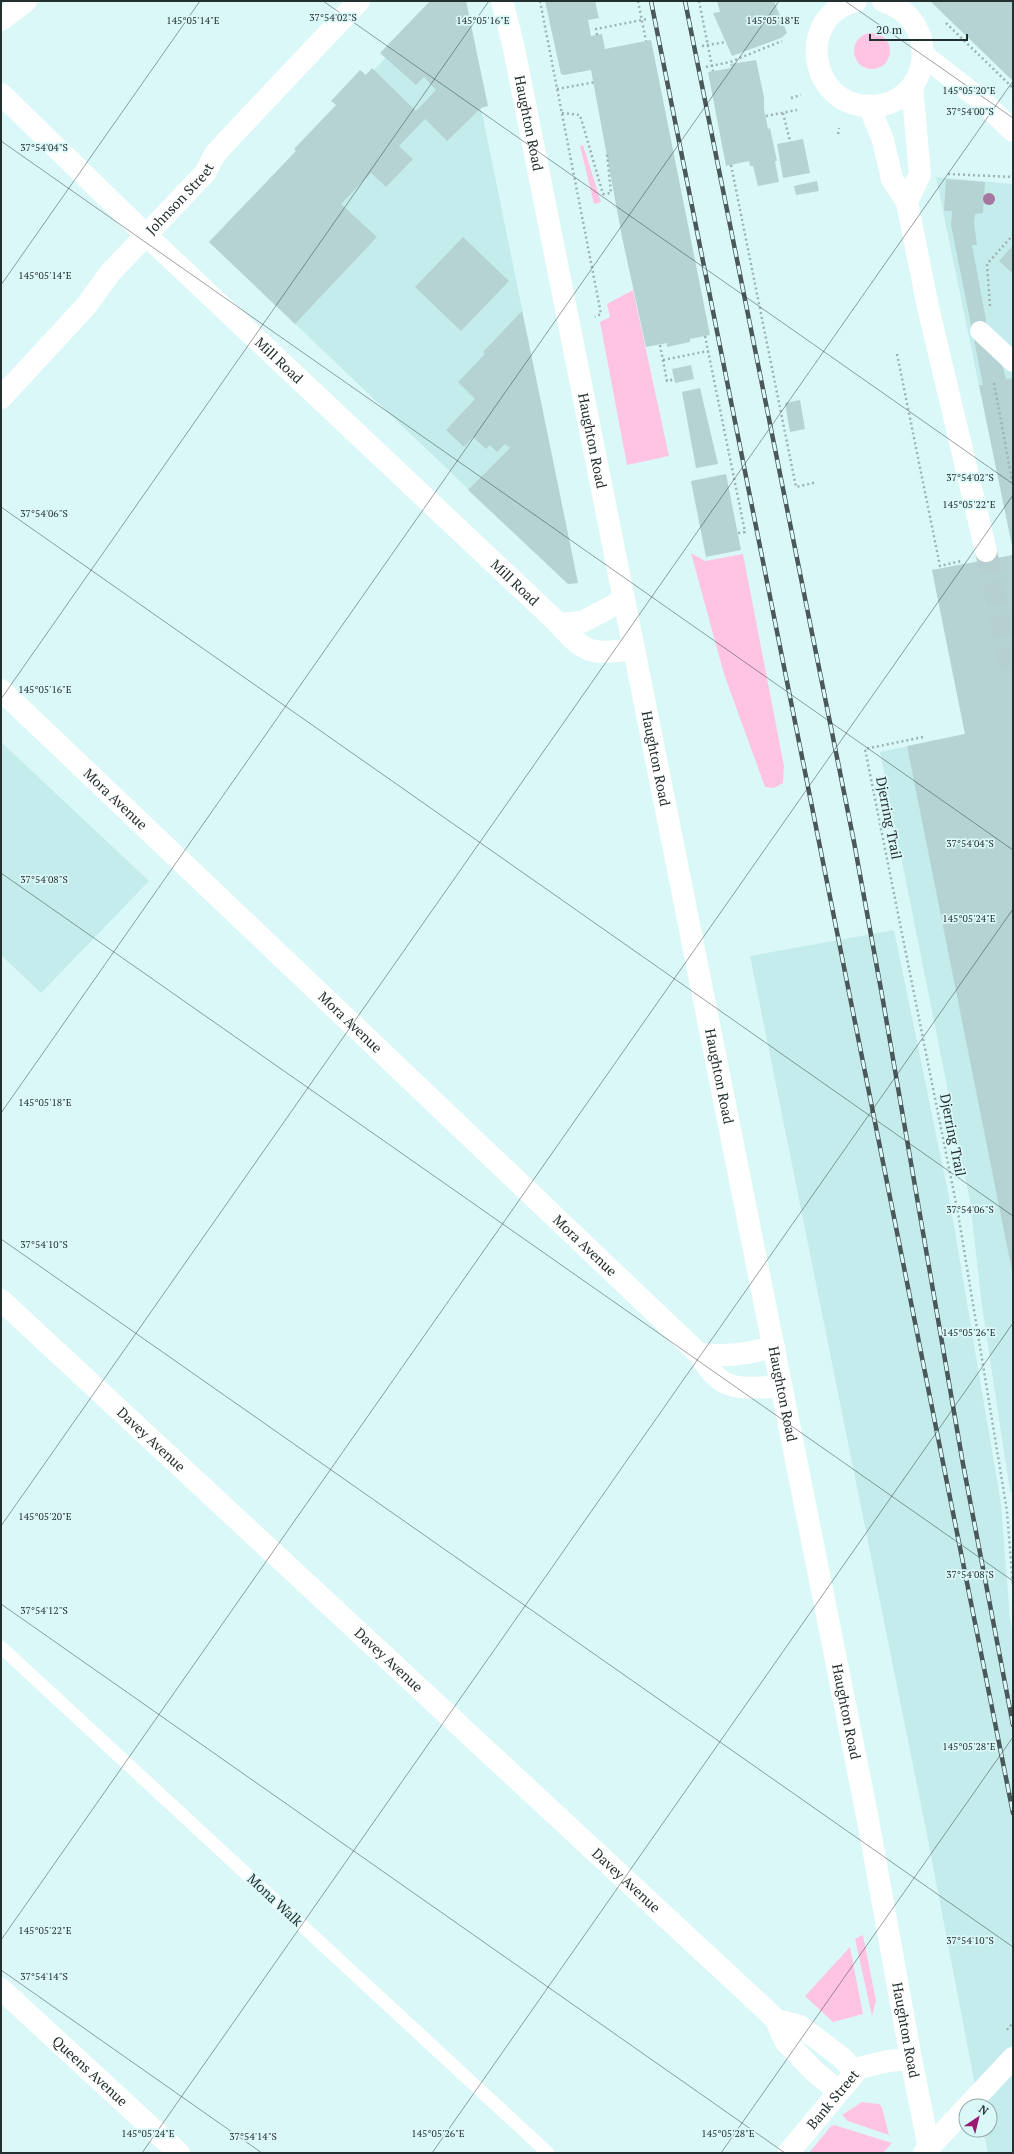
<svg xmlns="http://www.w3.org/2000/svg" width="1014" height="2154" font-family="'PT Serif',serif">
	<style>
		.built { fill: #c5ecec }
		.green { fill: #ffc4e3 }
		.building { fill: #b6d3d4 }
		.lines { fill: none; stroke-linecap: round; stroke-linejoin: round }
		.minor-tunnel { stroke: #b6d0d1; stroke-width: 22; stroke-dasharray: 22 11; stroke-linecap: butt }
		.path { stroke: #9cb2b3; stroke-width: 2.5; stroke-dasharray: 2 3; stroke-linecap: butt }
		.service { stroke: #fff; stroke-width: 13 }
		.pedestrian { stroke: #fff; stroke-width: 20 }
		.minor { stroke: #fff; stroke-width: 22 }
		.tertiary { stroke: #fff; stroke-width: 22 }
		.trunk { stroke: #fff; stroke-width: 22 }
		.rail-casing { stroke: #4a5859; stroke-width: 4.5 }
		.rail { stroke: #dbf8f9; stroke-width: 3; stroke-dasharray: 9; stroke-linecap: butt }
		.tree { fill: #a5779f }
		.ticks { fill: none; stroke: #242f2f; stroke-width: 1; stroke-opacity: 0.45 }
		.labels { text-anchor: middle; stroke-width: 3.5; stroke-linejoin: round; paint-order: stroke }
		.street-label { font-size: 14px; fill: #242f2f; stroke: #dbf8f9 }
		.ticks-label { font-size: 10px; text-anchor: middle; fill: #242f2f; stroke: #dbf8f9; stroke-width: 3.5; stroke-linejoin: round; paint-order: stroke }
	</style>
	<rect width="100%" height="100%" fill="#dbf8f9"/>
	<g class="built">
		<path d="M440,1L481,108L578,583L568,584L209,242Z"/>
		<path d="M936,177L1013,184V553V551Z"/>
		<path d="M1013,555V1492H1010L982,1306L970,1201L880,752L965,734L932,570Z"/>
		<path d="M1,742L149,881L41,993L1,955Z"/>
		<path d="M894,930L950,1202L1001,1504L1010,1618L1013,1634V2153H988L983,2130H990V2106H979L926,1830L750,956Z"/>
	</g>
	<g class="green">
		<circle cx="872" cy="51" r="18"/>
		<path d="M583,145L601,202L594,204L580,146Z"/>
		<path d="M633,290L669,456L627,465L600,322L610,317L607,304Z"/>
		<path d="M691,553L705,561L743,554L784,766L783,783L774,788L765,787L724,674Z"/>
		<path d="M863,1935L876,2001L872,2016L855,1939Z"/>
		<path d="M850,1947L863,2014L833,2022L805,1996Z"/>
		<path d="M862,2102L879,2104L882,2107L889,2135L848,2121L842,2115Z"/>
		<path d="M834,2125L892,2143L883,2153H809L831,2126Z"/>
	</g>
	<g class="building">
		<path d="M430,1H466L488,106L481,108L447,141L425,119L399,146L413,159L386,187L371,173L341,204L377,237L295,324L209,242L296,151L294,149L336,105L331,101L360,70L366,75L372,68L416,111L436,90L424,77L416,85L380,53Z"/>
		<path d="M545,1H595L599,18L588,20L591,36L602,34L605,49L651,40L710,335L690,339V342L667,347V343L646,347L622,237L591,70L564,75L561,74Z"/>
		<path d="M717,1H774L787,33L781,38L732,56L713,13L720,12Z"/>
		<path d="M930,1H1013V81Z"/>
		<path d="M756,60L764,97V109L768,129L770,128L777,161H775L779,182L758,186L753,166H750L749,161L726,166L708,72L731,68L730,64Z"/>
		<path d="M803,139L810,173L783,178L777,144Z"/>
		<path d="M946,179L985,182L983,213L975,214L974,223L977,245H972L993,358L1000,357L1006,379L1013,378V550L979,385H983L951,225L952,211H944Z"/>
		<path d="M817,181L819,191L796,195L794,186Z"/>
		<path d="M463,237L509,281L461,331L415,287Z"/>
		<path d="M1013,245V274L999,261Z"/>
		<path d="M522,311L542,407L578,583L568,584L468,490L510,448L505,444L497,452L490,445L486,449L473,437L464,447L446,430L475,399L458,382L485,354L483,352Z"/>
		<path d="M691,365L694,379L675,383L672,369Z"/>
		<path d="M700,388L718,464L696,468L682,392Z"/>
		<path d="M800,400L805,429L790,432L785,403Z"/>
		<path d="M726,474L741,550L706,557L691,481Z"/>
		<path d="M1013,555V1271H1012L907,746L965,734L932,570Z"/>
	</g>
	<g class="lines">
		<path class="minor-tunnel" d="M986,551L1013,677"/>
		<g class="path">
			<path d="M540,1L601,314L595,317"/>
			<path d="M638,1L646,41"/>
			<path d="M699,1L713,71"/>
			<path d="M946,23L1013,88"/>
			<path d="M597,35L596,29L647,19"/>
			<path d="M702,46L726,42"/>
			<path d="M706,67L730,62L782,41"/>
			<path d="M557,89L596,82"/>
			<path d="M791,98L801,95"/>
			<path d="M562,113L580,115L603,194L611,193L607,154"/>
			<path d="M783,113L790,141"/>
			<path d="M766,116L797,110"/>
			<path d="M838,134L839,128"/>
			<path d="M731,165L796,487L817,482"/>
			<path d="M948,174L1013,177"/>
			<path d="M990,306L987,264L1013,235"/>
			<path d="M705,336L745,532L738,533"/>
			<path d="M660,345L667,381L675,379"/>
			<path d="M897,354L940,566L961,561"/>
			<path d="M663,360L708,351"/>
			<path d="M994,383L1013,486"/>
			<path d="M923,737L865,749L958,1213L1007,1511L1013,1587"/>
			<path d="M1007,2030L1013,2023"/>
		</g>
		<path class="service" d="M1,1647L548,2153"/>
		<path class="pedestrian" d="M980,331L1013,362"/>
		<g class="minor">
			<path d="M856,1C796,15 808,106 870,106C932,106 943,20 883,1"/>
			<path d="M923,55L981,100L1013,131"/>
			<path id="s1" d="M1,94L146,235L559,624C586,656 594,654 634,649"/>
			<path d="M869,106L883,140L892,179L907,202L928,307L986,551"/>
			<path d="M907,202L920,174L912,86"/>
			<path id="s2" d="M1,398L86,306L110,273L205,173L215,154L224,144L359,1"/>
			<path d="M559,624L582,622L624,600"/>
			<path id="s3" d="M1,690L699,1354C704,1361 709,1370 716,1376C731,1393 762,1387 781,1386"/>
			<path id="s4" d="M1,1300L767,2011L776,2020L785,2041L814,2071L838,2091"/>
			<path d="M699,1354C728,1357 746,1354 774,1347"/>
			<path id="s5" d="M1,1989L179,2153"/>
			<path d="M776,2020L800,2026L841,2057L855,2071"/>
			<path id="s6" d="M788,2153L859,2068L888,2061L911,2059"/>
		</g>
		<g class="tertiary">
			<path id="s7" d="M502,1L513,44L868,1820L911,2059L930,2153"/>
			<path d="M968,2106L1013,2058"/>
			<path d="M924,2153L966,2108"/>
		</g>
		<path class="trunk" d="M1,20L26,1"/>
		<defs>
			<g id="rail">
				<path d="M651,1L1013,1813"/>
				<path d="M685,1L854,842L882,995L963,1464L1013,1725"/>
			</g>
		</defs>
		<use href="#rail" class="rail-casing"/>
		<use href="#rail" class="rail"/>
	</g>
	<circle class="tree" cx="989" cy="199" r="6"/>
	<path class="ticks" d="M323,1L1013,484M845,1L1013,118M1,141L1013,850M1,285L200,1M1,507L1013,1216M1,699L489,1M1,873L1013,1581M1,1113L779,1M1,1239L1013,1947M1,1526L1013,81M1,1604L785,2153M1,1940L1013,495M1,1970L262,2153M142,2153L1013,909M432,2153L1013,1323M721,2153L1013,1737M1011,2153L1013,2151"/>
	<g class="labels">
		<g class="street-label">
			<text dy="5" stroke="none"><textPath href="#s7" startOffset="125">Haughton Road</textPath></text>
			<text dy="5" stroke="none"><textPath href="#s2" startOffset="268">Johnson Street</textPath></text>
			<text dy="5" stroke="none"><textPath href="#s1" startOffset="385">Mill Road</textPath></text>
			<text dy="5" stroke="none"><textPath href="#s7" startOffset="449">Haughton Road</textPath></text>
			<text dy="5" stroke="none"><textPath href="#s1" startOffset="709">Mill Road</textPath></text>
			<text dy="5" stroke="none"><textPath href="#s7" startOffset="773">Haughton Road</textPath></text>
			<text dy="5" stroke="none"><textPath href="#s3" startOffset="158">Mora Avenue</textPath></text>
			<text transform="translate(889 818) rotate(79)" y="5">Djerring Trail</text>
			<text dy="5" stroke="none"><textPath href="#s3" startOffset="482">Mora Avenue</textPath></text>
			<text dy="5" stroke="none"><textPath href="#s7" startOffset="1097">Haughton Road</textPath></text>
			<text transform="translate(953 1135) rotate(79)" y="5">Djerring Trail</text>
			<text dy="5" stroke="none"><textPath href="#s3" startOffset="806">Mora Avenue</textPath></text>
			<text dy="5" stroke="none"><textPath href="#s7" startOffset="1421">Haughton Road</textPath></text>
			<text dy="5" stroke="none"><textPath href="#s4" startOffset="205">Davey Avenue</textPath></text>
			<text dy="5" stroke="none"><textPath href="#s4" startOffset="529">Davey Avenue</textPath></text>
			<text dy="5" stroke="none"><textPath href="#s7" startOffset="1745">Haughton Road</textPath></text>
			<text dy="5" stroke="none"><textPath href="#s4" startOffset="853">Davey Avenue</textPath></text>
			<text transform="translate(275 1900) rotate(43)" y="5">Mona Walk</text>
			<text dy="5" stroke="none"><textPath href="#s7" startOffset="2069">Haughton Road</textPath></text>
			<text dy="5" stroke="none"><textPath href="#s5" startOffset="121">Queens Avenue</textPath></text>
			<text dy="5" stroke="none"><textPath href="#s6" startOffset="70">Bank Street</textPath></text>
		</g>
	</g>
	<g class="ticks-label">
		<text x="333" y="21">37°54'02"S</text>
		<text x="193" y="24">145°05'14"E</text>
		<text x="483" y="24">145°05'16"E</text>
		<text x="773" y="24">145°05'18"E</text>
		<text x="969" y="94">145°05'20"E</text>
		<text x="970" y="115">37°54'00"S</text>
		<text x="44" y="151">37°54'04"S</text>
		<text x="45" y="279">145°05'14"E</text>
		<text x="970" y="481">37°54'02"S</text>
		<text x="969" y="508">145°05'22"E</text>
		<text x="44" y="517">37°54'06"S</text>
		<text x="45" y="693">145°05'16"E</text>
		<text x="970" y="847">37°54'04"S</text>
		<text x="44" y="883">37°54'08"S</text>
		<text x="969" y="922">145°05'24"E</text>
		<text x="45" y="1106">145°05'18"E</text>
		<text x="970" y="1213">37°54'06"S</text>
		<text x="44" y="1248">37°54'10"S</text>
		<text x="969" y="1336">145°05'26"E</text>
		<text x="45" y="1520">145°05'20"E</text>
		<text x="970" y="1578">37°54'08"S</text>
		<text x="44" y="1614">37°54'12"S</text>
		<text x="969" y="1750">145°05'28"E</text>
		<text x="45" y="1934">145°05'22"E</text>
		<text x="970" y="1944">37°54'10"S</text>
		<text x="44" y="1980">37°54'14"S</text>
		<text x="148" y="2137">145°05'24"E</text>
		<text x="438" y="2137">145°05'26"E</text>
		<text x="728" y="2137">145°05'28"E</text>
		<text x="253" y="2140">37°54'14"S</text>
	</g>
	<rect width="1014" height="2154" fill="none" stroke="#242f2f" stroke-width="4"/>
	<g transform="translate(978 2118) rotate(35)"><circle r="19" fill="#dbf8f9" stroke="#92a8a8"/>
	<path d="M0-3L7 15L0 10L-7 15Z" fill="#9a1a70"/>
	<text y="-6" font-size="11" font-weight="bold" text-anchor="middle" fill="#242f2f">N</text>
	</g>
	<path d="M870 34v6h97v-6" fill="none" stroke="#242f2f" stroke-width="2"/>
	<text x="876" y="34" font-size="12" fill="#242f2f" stroke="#dbf8f9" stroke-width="3" paint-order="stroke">20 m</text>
</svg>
